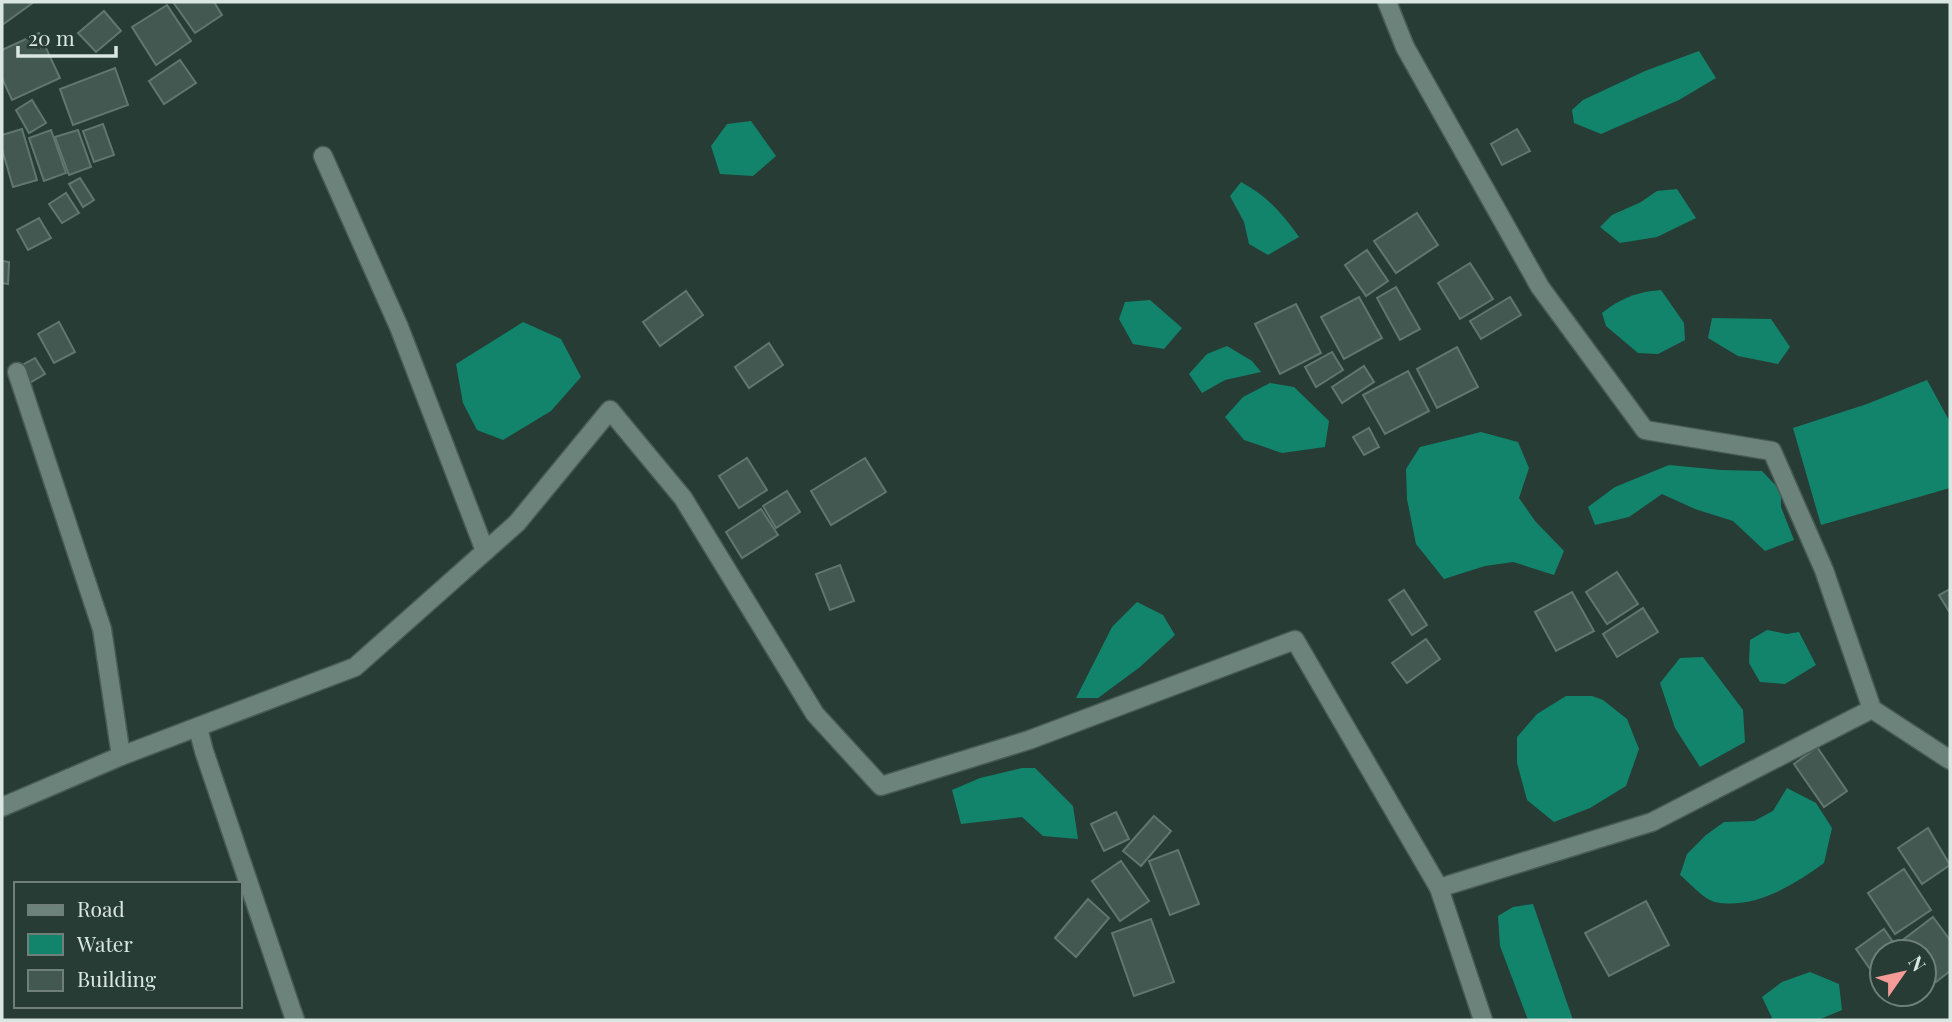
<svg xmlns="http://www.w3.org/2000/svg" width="1952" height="1022" font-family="'Playfair Display',serif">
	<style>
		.water { fill: #12846b }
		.building { fill: #425851; stroke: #60776f; stroke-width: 2 }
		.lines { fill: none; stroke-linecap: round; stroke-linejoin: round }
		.minor-casing { stroke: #475a54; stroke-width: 21 }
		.minor { stroke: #6b837b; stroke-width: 18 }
	</style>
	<rect width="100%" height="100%" fill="#273c35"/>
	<g class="water">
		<path d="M1699,51L1716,78L1679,100L1601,134L1574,123L1572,110L1583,100L1645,71Z"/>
		<path d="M751,121L776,156L753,176L720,174L711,146L727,124Z"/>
		<path d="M1241,182C1266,195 1283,214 1299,237L1268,255L1249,244L1244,222L1230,196Z"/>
		<path d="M1677,189L1696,218L1657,237L1620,243L1600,227L1612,215L1641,202L1657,191Z"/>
		<path d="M1661,290L1684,323L1685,340L1658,354L1638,353L1606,326L1602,313C1621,298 1637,292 1661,290Z"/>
		<path d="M1150,300L1182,328L1164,349L1133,344L1119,319L1125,302Z"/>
		<path d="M1712,318L1771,319L1790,347L1778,364L1738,356L1708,338Z"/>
		<path d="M523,322L561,339L581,377L551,411L503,440L477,430L463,403L456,364Z"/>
		<path d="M1227,346L1252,361L1261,372L1225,380L1202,393L1189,374L1207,354Z"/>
		<path d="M1927,380L1950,422V488L1821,525L1793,428L1867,404Z"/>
		<path d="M1270,383L1294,387L1329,421L1325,447L1282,453L1244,440L1225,417L1243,397Z"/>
		<path d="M1481,432L1518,442L1529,468L1519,498L1535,521L1564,551L1554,575L1513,562L1485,566L1444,579L1416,544L1407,499L1406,469L1420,447Z"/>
		<path d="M1669,465L1721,470L1762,471L1781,491V507L1794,540L1765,551L1733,521L1695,509L1662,494L1629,517L1595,525L1588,507L1615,487Z"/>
		<path d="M1137,602L1163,615L1175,635L1140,667L1098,698H1076L1112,627Z"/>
		<path d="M1767,630L1787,634L1799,632L1816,665L1785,684L1760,682L1749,663L1750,640Z"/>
		<path d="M1703,657L1743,710L1745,742L1700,767L1675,728L1660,683L1680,658Z"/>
		<path d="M1566,696H1592L1603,700L1627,719L1639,749L1626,786L1590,808L1554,822L1527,800L1517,763V737L1537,714Z"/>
		<path d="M1022,768H1035L1073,806L1078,839L1043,836L1022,817L961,824L952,790L980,778Z"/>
		<path d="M1787,788L1816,803L1832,828L1824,863C1794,885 1754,910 1715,902C1703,899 1690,883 1680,875L1687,854L1706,835L1724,822L1754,821L1773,811Z"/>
		<path d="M1533,904L1573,1020H1528L1500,946L1498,916L1513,907Z"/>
		<path d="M1810,972L1839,984L1842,1010L1818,1020H1773L1762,997L1782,982Z"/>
	</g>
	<g class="building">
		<path d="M2,2H34L2,25Z"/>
		<path d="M173,2H214L222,15L195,33Z"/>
		<path d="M167,5L191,41L156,65L132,27Z"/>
		<path d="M104,11L121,31L96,52L78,33Z"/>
		<path d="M39,33L60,78L12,100L2,78V50Z"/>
		<path d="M180,60L196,83L164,104L149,81Z"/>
		<path d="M115,68L128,105L73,125L60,89Z"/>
		<path d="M32,100L46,123L29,133L16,110Z"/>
		<path d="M103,124L114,155L94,162L83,131Z"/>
		<path d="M22,129L37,180L13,187L2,149V135Z"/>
		<path d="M1517,129L1530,151L1502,165L1491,144Z"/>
		<path d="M51,130L66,173L44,181L29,138Z"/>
		<path d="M78,130L91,167L69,175L55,137Z"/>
		<path d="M80,178L94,200L83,207L69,184Z"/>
		<path d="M66,193L79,213L62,223L49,204Z"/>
		<path d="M1417,213L1438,245L1396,273L1374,241Z"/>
		<path d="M39,218L51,238L28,250L17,230Z"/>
		<path d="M1367,250L1388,281L1366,296L1345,265Z"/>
		<path d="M2,261L9,262L8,284L2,283Z"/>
		<path d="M1470,263L1493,299L1460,319L1438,283Z"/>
		<path d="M1396,287L1420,329L1400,340L1377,298Z"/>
		<path d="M686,291L703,315L660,346L643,322Z"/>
		<path d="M1359,297L1382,338L1344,359L1321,317Z"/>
		<path d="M1510,297L1521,315L1481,339L1470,321Z"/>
		<path d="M1296,304L1321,353L1280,374L1255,324Z"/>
		<path d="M59,322L75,352L54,363L38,334Z"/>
		<path d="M769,343L783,365L749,388L735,367Z"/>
		<path d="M1457,347L1478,387L1437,408L1417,369Z"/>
		<path d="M1332,352L1343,370L1316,387L1305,367Z"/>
		<path d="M35,358L45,374L26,385L17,368Z"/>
		<path d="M1364,366L1374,382L1342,403L1332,387Z"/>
		<path d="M1408,371L1429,411L1385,434L1363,395Z"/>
		<path d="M1369,428L1379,447L1364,455L1353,437Z"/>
		<path d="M747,458L767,490L739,508L719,476Z"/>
		<path d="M865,458L886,492L831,525L811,491Z"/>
		<path d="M787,491L800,512L776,528L763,506Z"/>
		<path d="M761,509L778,535L742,558L726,532Z"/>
		<path d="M840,565L854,601L830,610L816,574Z"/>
		<path d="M1617,572L1638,604L1607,624L1586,592Z"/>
		<path d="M1950,589V613L1939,595Z"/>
		<path d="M1404,590L1427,625L1412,635L1389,600Z"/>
		<path d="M1572,592L1594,631L1556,651L1535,612Z"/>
		<path d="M1643,608L1658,632L1617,657L1603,634Z"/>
		<path d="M1426,639L1440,659L1407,683L1392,663Z"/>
		<path d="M1817,747L1847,791L1824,807L1794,764Z"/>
		<path d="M1116,812L1129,839L1104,851L1091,824Z"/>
		<path d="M1154,816L1171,831L1141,866L1123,851Z"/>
		<path d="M1928,828L1950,865L1922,884L1898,848Z"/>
		<path d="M1178,850L1199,904L1170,915L1149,861Z"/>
		<path d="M1121,861L1149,901L1120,921L1092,881Z"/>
		<path d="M1904,869L1931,910L1895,934L1868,893Z"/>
		<path d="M1088,899L1109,918L1076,957L1055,938Z"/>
		<path d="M1646,901L1669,945L1609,976L1585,933Z"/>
		<path d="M1933,917L1950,940V971L1936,982L1924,966V952H1914L1904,939Z"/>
		<path d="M1151,919L1174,982L1134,996L1112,933Z"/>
		<path d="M1884,929L1900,952H1882V986L1856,949Z"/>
	</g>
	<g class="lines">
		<defs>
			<g id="minor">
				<path d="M1387,2L1405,47L1540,287L1645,430L1772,451L1824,570L1872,709L1950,760"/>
				<path d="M323,156L399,327L485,551"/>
				<path d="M17,372L102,629L121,756"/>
				<path d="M198,728L204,751L295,1020"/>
				<path d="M2,807L121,756L355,667L517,523L610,410L683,498L815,714L881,786L1029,740L1295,640L1439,888L1483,1020"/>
				<path d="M1439,888L1652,822L1872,709"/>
			</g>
		</defs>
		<use href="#minor" class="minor-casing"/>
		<use href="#minor" class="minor"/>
	</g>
	<rect width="1952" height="1022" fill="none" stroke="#dae6e2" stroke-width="7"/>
	<rect x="14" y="882" width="228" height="126" fill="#273c35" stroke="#6f807a" stroke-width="2"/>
	<rect x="28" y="905" width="35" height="10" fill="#6b837b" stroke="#6f807a" stroke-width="2"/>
	<text x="77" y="917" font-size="21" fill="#dae6e2">Road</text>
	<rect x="28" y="934" width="35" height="21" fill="#12846b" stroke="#6f807a" stroke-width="2"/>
	<text x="77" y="952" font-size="21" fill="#dae6e2">Water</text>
	<rect x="28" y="970" width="35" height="21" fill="#425851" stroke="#6f807a" stroke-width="2"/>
	<text x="77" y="987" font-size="21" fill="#dae6e2">Building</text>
	<g transform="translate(1903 973) rotate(56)"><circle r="33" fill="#273c35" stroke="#6f807a" stroke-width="2"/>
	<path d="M0-5L12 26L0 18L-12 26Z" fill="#f59b97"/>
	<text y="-10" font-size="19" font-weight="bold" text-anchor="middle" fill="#dae6e2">N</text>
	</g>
	<path d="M18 46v10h98v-10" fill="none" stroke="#dae6e2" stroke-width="3.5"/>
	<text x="28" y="46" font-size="21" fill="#dae6e2" stroke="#273c35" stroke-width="5" paint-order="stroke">20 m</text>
</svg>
